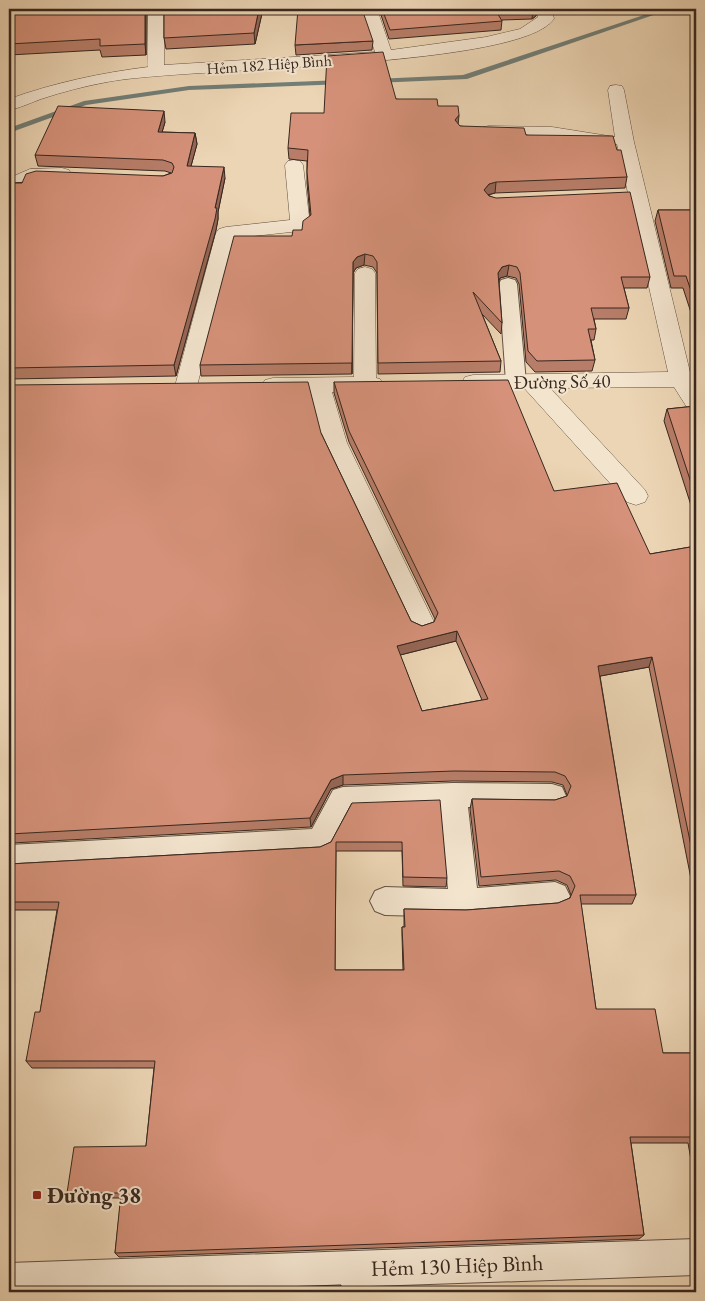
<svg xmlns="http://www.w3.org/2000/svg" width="705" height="1301" font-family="'EB Garamond',serif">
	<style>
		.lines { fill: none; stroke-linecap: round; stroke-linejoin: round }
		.stream { fill: #727e77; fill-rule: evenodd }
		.service-casing { stroke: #645244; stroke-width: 2 }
		.minor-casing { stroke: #645244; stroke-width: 1 }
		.service { fill: #f3e4ce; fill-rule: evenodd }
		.minor { fill: #f3e4ce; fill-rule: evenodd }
		.wall { fill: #b77d68; stroke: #37271e; fill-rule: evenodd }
		.shaded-wall { fill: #956655; stroke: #37271e }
		.building { fill: #d59179; stroke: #37271e; fill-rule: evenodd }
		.poi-dot { fill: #8f2418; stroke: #f3e4ce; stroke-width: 2 }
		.labels { text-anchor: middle; stroke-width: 4; stroke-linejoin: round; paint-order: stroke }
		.far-street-label { font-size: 16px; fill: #37271e; stroke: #f3e4ce }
		.street-label { font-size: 19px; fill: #37271e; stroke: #f3e4ce }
		.near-poi-label { font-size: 22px; font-weight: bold; fill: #37271e; stroke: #f3e4ce; text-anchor: start }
		.near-street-label { font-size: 22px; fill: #37271e; stroke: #f3e4ce }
	</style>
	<rect width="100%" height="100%" fill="#ecd5b4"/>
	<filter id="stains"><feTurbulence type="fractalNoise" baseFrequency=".004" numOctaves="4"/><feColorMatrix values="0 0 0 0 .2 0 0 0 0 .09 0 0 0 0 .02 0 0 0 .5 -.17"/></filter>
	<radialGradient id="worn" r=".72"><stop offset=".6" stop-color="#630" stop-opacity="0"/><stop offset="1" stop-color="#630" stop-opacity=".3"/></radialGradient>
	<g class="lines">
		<g class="stream">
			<path d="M662,9H671L467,79L375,83L371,81L375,79L463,75Z"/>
			<path d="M342,80H345V84L189,90L86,105L9,133V128L84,101L189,86Z"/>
		</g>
		<defs>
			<g id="service">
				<path d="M508,278L515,280L517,284L526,382L523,387L516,389L509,387L506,382L499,284L501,280Z"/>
				<path d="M453,783L552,784L562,787L566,796L562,805L552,808L468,807L477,888L555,882L565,886L570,896L565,906L555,910L464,917L385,915L375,911L370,901L375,891L385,887L448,889L440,808L351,811L330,850L320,854L9,871V845L312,829L333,790L343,787Z"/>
				<path d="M696,1239V1275L198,1292H9V1263Z"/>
			</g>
			<g id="minor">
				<path d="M148,9H164V65L375,52L361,9H377L391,50L486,37L520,29L538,17L536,9H552L554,19C519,69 182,67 107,82C85,86 62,92 41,99C30,103 20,108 9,110V99C54,83 100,73 148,67Z"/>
				<path d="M616,85L622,86L624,90L634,142L690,372H696V412L688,409L674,387L550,388L645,490L648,496L645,502L636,505L627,502L525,389H473L465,387L462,382L465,377L473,375L668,372L617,144L610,146L552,137L489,136L483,135L480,131L483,127L489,126L552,127L615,137L608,90L610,86Z"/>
				<path d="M294,160L300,161L303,165L310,225L307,229L300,231L235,238L197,386L194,391L186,393L178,391L175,386L216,233L219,229L226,227L290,220L285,165L288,161Z"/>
				<path d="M62,168L69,170L71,174L69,178L33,180L9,191V178L30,169Z"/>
				<path d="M365,267L372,269L375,273L376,378L380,379L383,384L380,389L372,391L332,392L347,443L435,624L432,631L422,635L412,631L409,624L323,443L310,392H273L265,390L262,385L265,380L273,378L354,377L355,273L358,269Z"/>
			</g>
		</defs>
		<use href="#service" class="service-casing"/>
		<use href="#minor" class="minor-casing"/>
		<use href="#service" class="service"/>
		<use href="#minor" class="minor"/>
	</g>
	<g class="wall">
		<path d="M9,9H146V55L102,57L100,50L9,55Z"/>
		<path d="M164,9H263L255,44L166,49L164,38Z"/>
		<path d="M379,9H537L536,16L532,19L502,20L501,30L389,39Z"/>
		<path d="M373,41L372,50L296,55L295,45Z"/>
		<path d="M396,99L438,106L460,126L526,135L617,150L627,177L625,188L495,193L488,195L650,277L647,288H624L629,308L626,319H594L596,329L594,340H591L595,360L592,371L535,372L526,362L519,284L516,278L507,276L500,278L499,281L502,323L501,334L482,314L501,361L500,372L378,374L377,273L373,267L364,265L356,268L353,273L352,374L201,376L200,365L292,236L302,230L310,216L307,183V161L289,159L288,148L324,113Z"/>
		<path d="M165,122L162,132L195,133L197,144L191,166L225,178L218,212V219L216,230L176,376L9,379V183L163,176L171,173L165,171L38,166L35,155Z"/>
		<path d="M658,210H696V328L683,288H671L655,221Z"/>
		<path d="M334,382L554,491L650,554L696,546V904L649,667L600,676L636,895L632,904H581L596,1009L663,1053H696V1188L688,1143H631L644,1235L639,1239L119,1257L115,1253L121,1198H72L67,1193L146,1146L154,1068H32L26,1061L40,1012L57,910H9V864L320,847L331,842L352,803L447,878L446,887L403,886L402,851H336L335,970H403L402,935V927H404V909L466,910L558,903L570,898L571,895L567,885L556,880L479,886L470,809L472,799L555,800L567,796V795L563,785L552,782L453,781L343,785L331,789L311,827L12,843L11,840H9V385L321,433L411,621L422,626L434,622L435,619L349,442L334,393ZM456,641L482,700L422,711L400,655Z"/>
		<path d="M696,406V521L664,421L667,409Z"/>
	</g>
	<g class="shaded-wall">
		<path d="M145,9H146V55L145,44Z"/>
		<path d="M259,9H263L255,44L254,33Z"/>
		<path d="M533,9H537L536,16L532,19Z"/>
		<path d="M164,111L165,122L159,143L158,132Z"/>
		<path d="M459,115L458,126L455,120Z"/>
		<path d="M195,133L197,144L188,177L187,166Z"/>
		<path d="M224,167L225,178L218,212V219L216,230L176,376L174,365L215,208Z"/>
		<path d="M496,182L495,193L487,195L484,190L489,184Z"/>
		<path d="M365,254L364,265L356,268L353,273L352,374L353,262L357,257Z"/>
		<path d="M509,265L507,276L500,278L497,284L498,273L502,267Z"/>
		<path d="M457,631L456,641L396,656L397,646Z"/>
		<path d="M652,657L649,667L595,677L598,666Z"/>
		<path d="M343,775V785L331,789L311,827L310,818L331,780Z"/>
	</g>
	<g class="building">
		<path d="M9,9H145V44L100,46V39L9,44Z"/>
		<path d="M164,9H259L254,33L164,38Z"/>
		<path d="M298,9H362L373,41L295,45Z"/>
		<path d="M382,9H534L496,11L502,21L390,30Z"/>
		<path d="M383,52L396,99H437L438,106H458L459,115L455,120L460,126L524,128L526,135L613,136L617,150H621L627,177L496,182L489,184L484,190L489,196L496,198L630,192L650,277H621L629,308H591L596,329H588L595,360L537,361L528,351L520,273L517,267L509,265L502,267L498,273L502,323L473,292L501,361L378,363L377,262L373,256L365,254L357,257L353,262L352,363L200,365L234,236H292L293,230H302L303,221L311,215L307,172L308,150L288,148L291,113H324L327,56Z"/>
		<path d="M58,106L164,111L158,132L195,133L187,166L224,167L215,208H217L215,219L174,365L9,368V183H22L26,174L36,171L163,176L172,173L174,167L172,163L163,160L35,155Z"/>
		<path d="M658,210H696V306L686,276H674Z"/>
		<path d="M508,380L554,491L617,483L650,554L696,546V870L652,657L598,666L636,895H580L596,1009H655L663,1053H696V1151L694,1137H630L644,1235L115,1253L121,1193H67L74,1147L146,1146L155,1061H26L35,1012H40L59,902H9V864L320,847L331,842L352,803L440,800L447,878L403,877L402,842H336L335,970H404L402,927H405L404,909L466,910L558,903L570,898L575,886L570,876L559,871L481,877L472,799L555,800L567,796L571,786L565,776L555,772L454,771L343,775L331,780L310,818L9,834V385L308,382L321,433L411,621L422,626L434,622L438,613L349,431L334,382ZM457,631L488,699L422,711L397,646Z"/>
		<path d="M696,406V498L667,409Z"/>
		<path d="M341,1285V1292H111V1290H195Z"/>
	</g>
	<rect class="poi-dot" x="32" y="1190" width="10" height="10" rx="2.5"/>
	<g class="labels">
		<g class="far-street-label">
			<text transform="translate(269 64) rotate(-4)" y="6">Hẻm 182 Hiệp Bình</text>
		</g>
		<g class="street-label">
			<text transform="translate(562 381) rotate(-1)" y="7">Đường Số 40</text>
		</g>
		<g class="near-poi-label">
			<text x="47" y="1203">Đường 38</text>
		</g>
		<g class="near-street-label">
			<text transform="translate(457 1265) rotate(-2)" y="8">Hẻm 130 Hiệp Bình</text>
		</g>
	</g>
	<rect width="705" height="1301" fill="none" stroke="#ecd5b4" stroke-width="30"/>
	<rect x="10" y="10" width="685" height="1281" fill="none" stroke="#37271e" stroke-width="2.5"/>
	<rect x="15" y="15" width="675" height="1271" fill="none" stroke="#37271e"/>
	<rect width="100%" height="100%" filter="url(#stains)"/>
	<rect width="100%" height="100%" fill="url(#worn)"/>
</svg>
